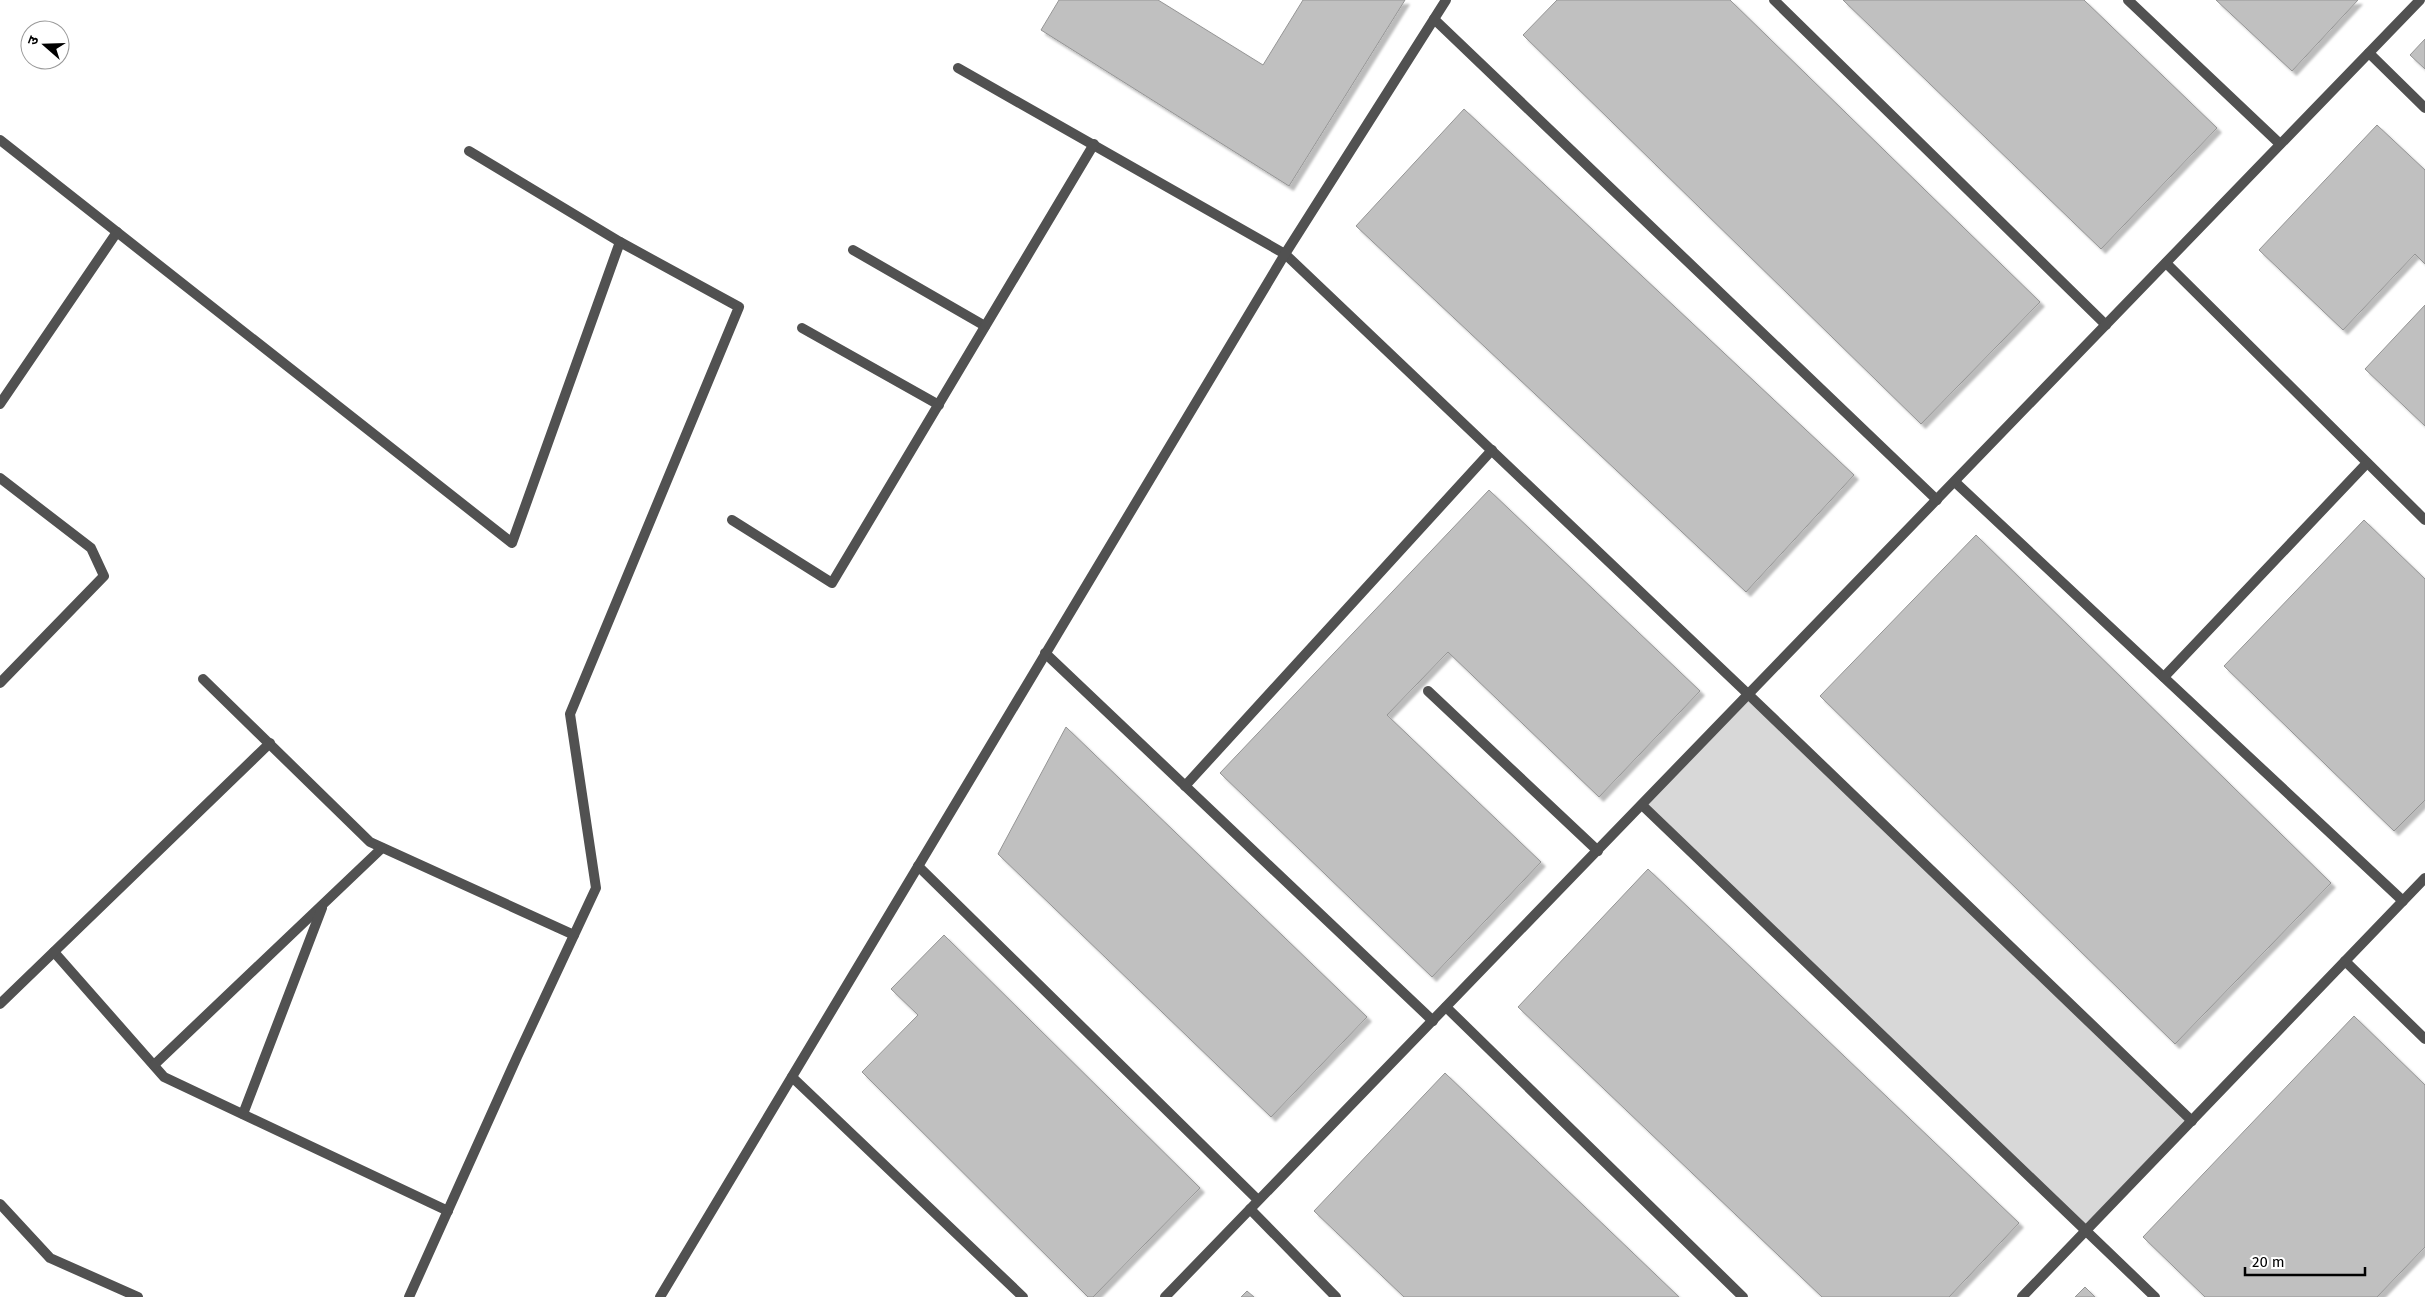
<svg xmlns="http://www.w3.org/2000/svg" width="2425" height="1297" font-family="'Fira Sans','Noto Sans Devanagari',sans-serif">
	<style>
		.green { fill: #d8d8d8 }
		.building { fill: #c0c0c0; stroke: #959595; filter: url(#shadow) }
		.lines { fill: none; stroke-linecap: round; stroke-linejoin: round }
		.street { stroke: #515151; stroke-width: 10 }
	</style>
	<defs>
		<filter id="shadow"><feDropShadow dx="4.5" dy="4.5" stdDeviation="1" flood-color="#0004"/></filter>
	</defs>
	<rect width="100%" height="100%" fill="#fff"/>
	<path class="green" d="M1749,695L2192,1121L2087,1229L1642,805Z"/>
	<g class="building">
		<path d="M1059,0H1158L1263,65L1303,0H1405L1289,186L1041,30Z"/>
		<path d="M1557,0H1730L2040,302L1921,424L1523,35Z"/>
		<path d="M1843,0H2084L2217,128L2101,249Z"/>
		<path d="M2216,0H2358L2292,71Z"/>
		<path d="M2425,39V69L2410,55Z"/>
		<path d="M1464,109L1854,475L1746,592L1356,226Z"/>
		<path d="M2377,125L2425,170V264L2415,254L2343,330L2259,250Z"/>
		<path d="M2425,305V426L2365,369Z"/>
		<path d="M1489,490L1700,691L1599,797L1448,652L1387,715L1541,862L1432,977L1220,773Z"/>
		<path d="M2364,520L2425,579V800L2394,831L2224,666Z"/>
		<path d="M1976,535L2331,883L2175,1044L1820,696Z"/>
		<path d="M1066,727L1367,1017L1271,1117L998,854Z"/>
		<path d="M1648,869L2019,1223L1949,1297H1822L1518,1007Z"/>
		<path d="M944,935L1200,1188L1093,1297H1088L862,1072L918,1015L891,989Z"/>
		<path d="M2354,1016L2425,1085V1247L2377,1297H2205L2143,1237Z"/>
		<path d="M1445,1073L1679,1297H1404L1314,1211Z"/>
		<path d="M2085,1287L2095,1297H2075Z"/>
		<path d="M1247,1291L1254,1297H1241Z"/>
	</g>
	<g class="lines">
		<g class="street">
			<path d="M1774,0L2106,325"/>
			<path d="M2128,0L2280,144"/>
			<path d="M1434,19L1937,500"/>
			<path d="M2369,53L2425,108"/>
			<path d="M958,68L1285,254L1749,695L2192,1121"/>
			<path d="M0,140L512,543L620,242L739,307L570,714L596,888L517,1057L409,1297"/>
			<path d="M469,151L620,242"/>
			<path d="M853,250L985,326"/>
			<path d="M2166,263L2425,520"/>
			<path d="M802,328L939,405"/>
			<path d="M0,404L117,232"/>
			<path d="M0,478L91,548L104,576L0,683"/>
			<path d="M1955,482L2403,901"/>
			<path d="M732,520L832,583L1094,144"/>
			<path d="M1045,653L1433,1021"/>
			<path d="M2164,677L2367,463"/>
			<path d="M203,679L370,842L574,935"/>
			<path d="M1428,691L1598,851"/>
			<path d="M1185,786L1492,450"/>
			<path d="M1642,805L2155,1297"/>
			<path d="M918,866L1258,1200"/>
			<path d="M54,952L164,1077L448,1211"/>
			<path d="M2345,961L2425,1039"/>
			<path d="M0,1004L270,743"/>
			<path d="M1446,1007L1743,1297"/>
			<path d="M154,1065L382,848"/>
			<path d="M792,1077L1023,1297"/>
			<path d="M243,1114L322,908"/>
			<path d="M0,1204L50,1258L138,1297"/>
			<path d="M1250,1209L1336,1297"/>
			<path d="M660,1297L1285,254L1446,0"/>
			<path d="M1165,1297L2420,0"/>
			<path d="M2022,1297L2425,878"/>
		</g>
	</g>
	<g transform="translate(45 45) rotate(290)"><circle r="24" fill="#ffffff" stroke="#999999"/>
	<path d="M0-4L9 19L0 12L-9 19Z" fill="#000000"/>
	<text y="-8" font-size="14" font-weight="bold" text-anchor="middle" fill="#000000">उ</text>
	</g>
	<path d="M2245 1267v8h120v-8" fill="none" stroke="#000000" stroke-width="2.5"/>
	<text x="2252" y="1267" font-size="15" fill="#000000" stroke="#ffffff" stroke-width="4" paint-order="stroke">20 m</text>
</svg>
